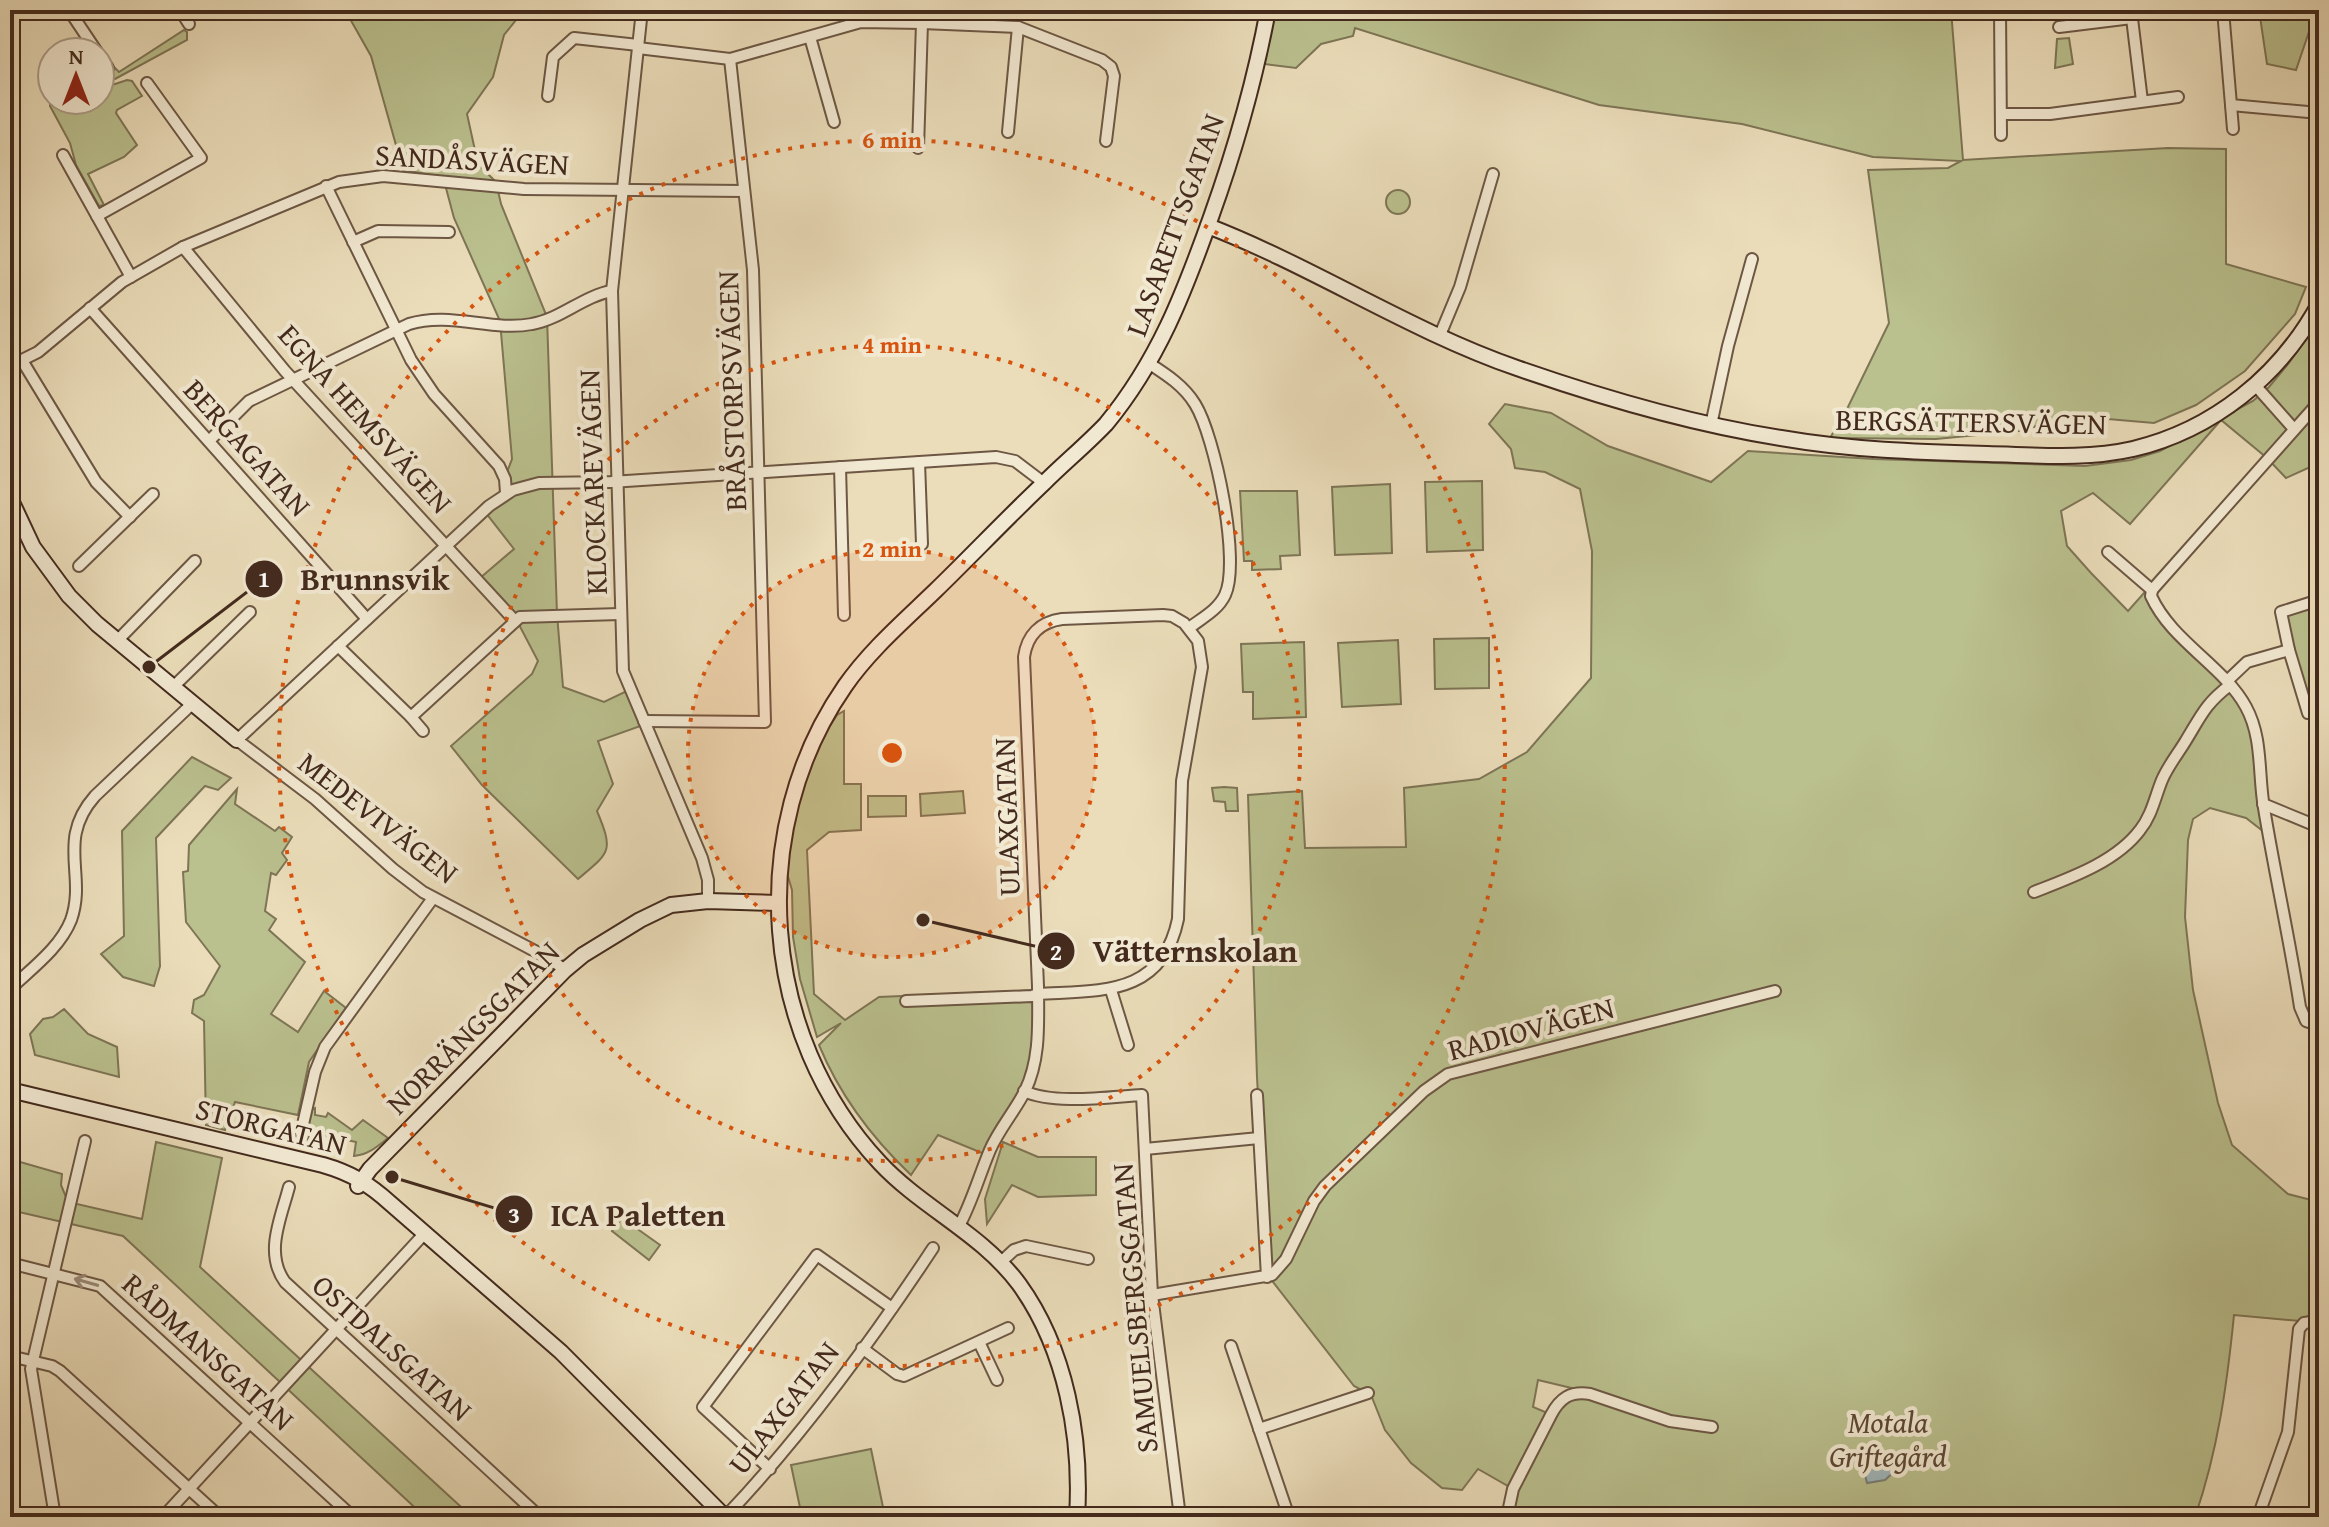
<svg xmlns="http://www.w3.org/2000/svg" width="2329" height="1527" font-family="'Gentium Book Plus',serif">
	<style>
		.green { fill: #bac08e; stroke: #7e7556; stroke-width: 2; fill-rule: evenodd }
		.water { fill: #9fb8bc; stroke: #7a7f7c; stroke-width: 2 }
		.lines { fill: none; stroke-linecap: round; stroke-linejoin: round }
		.street-casing { stroke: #6d5744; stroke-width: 14 }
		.secondary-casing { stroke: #432a1d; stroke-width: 18 }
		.street { stroke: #f2e9d2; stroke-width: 10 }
		.secondary { stroke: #f2e9d2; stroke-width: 14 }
		.oneway { stroke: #9a8a78 }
		.ring { fill: none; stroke: #d8540e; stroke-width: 4; stroke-dasharray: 4 8 }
		.labels { text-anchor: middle; stroke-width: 8; stroke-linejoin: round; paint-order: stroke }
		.street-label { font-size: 30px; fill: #432a1d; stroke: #f2e9d2 }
		.park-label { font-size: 30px; font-style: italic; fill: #5b4834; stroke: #f2e9d2 }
		.centre { fill: #d8540e; stroke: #f2e9d2; stroke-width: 4 }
		.ring-label { font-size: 24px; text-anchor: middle; font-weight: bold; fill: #d8540e; stroke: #f2e9d2; stroke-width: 8; stroke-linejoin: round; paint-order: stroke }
		.leader { fill: none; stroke: #432a1d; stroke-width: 3 }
		.callout-dot { fill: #432a1d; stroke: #f2e9d2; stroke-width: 3 }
		.mark-label { font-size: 24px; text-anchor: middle; font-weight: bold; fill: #fff }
		.callout-label { font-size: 32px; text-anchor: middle; font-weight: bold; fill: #432a1d; stroke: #f2e9d2; stroke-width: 8; stroke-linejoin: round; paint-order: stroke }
	</style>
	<rect width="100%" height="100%" fill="#ebddba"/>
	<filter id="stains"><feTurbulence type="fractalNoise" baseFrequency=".0025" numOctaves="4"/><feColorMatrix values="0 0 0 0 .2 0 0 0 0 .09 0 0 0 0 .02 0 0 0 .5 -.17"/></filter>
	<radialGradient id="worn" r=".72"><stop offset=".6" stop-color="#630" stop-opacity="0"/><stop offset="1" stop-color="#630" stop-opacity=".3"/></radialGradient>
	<g class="green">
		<path d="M345,10H524L504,35L493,77L467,114L478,164L496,182L501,204L547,317L557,614L563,687L604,702L633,688L649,723L598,741L613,784L597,811C614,852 610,852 578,879L482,785L451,746L532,674L538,661L515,617L480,578L514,549L482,508L512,486L507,472L512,459L500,321L454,218L443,177L403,170L371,56Z"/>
		<path d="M1268,10H1951L1963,160L2168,148L2226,149V264L2306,287L2295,314L2245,371L2196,405L2154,423L2073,416L2019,431L1936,439L1830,438L1847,409L1889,323L1868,170L1948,168L1961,161L1873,157L1742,124L1599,105L1355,28L1353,36L1321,44L1296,68L1257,63Z"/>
		<path d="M2259,10H2292L2315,14L2296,70L2267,64Z"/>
		<path d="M184,30L187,32V40L115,79L100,82V77L110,74L115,68L119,72Z"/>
		<path d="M2069,38L2073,64L2055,68L2057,39Z"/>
		<path d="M127,80L132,81L142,96L117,110L116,113L137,145L124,157L88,174L104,205L99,206L76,165L70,143L50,106V102L52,100H100V89Z"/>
		<circle cx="1398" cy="202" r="12"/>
		<path d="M2319,320V463L2286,478L2267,458L2221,420L2130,524L2093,493L2061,511L2067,546L2091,573L2128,611L2152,584L2155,600L2195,648L2229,676L2256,723L2268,835L2246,818L2210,808L2193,819L2188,840L2185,917L2193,990L2218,1103L2232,1145L2288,1194L2319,1202V1317L2308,1316L2300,1321L2234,1315C2227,1385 2218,1450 2195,1517H1507L1513,1489L1478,1469L1462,1490L1442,1488L1411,1463L1385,1430L1371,1395L1354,1386L1270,1278L1266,1247L1257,1077L1248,795L1302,791L1305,848L1406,847L1404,788L1479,779L1527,752L1591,678L1592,551L1580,489L1545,472L1515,468L1511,449L1489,424L1505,404L1551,413L1608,446L1711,482L1748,451L1874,459L2085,466L2131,460L2160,451L2253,401L2269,387L2289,363ZM1538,1380L1580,1390L1552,1415L1533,1407Z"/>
		<path d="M1482,481L1483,550L1427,552L1425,482Z"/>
		<path d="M1390,484L1392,553L1335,555L1332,487Z"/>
		<path d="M1240,491H1297L1300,555L1280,556L1281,569L1252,570V561H1244Z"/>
		<path d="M2319,599V707L2311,708L2283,611Z"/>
		<path d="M1489,638V688L1435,689L1434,639Z"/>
		<path d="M1398,640L1401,704L1342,707L1338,643Z"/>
		<path d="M1304,642L1306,717L1253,719V692H1243L1241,644Z"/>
		<path d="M844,711V784H861V830L829,832L807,850L814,994L845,1020L879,997L1039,990L1042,1030L1026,1094L987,1155L938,1135L911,1175C871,1137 840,1096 819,1045L841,1023L817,1037L800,979L793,937L792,890L786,870L794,818L816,747L837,715Z"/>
		<path d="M192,757L231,778L218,790L205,786L156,838L160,966L154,986L123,977L101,954L124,936L122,831Z"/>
		<path d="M1224,787L1237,788L1238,811H1226L1225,802L1214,801L1212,788Z"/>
		<path d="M237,789L235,804L275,831L279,827L292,837L282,853L287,860L276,875L271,873L265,911L276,919L269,930L305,962L271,1014L298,1032L324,991L346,1008L309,1062L298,1115L235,1102L225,1130L206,1125L204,1021L192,1013L194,1000L204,995L220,966L186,922L183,872L188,871L189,845Z"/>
		<path d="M963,791L965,813L921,816L920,794Z"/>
		<path d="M868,796H906V816L868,817Z"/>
		<path d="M64,1009L88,1034L117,1047L119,1077L35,1055L30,1034L43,1019L53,1017Z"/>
		<path d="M315,1108V1115L326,1117L328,1113L352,1130L363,1120L388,1138C378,1146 368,1155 354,1156L356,1142L310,1132L306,1147L302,1146L311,1110Z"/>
		<path d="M156,1142L222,1158L200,1267L472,1517H425L123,1236L10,1210V1159L62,1174L61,1185L68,1202L142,1219Z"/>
		<path d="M1003,1142L1038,1157H1096V1195L1038,1197L1012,1185L987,1224L985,1199Z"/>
		<path d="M622,1218L660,1245L649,1260L612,1231Z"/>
		<path d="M871,1449L885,1517H802L791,1465Z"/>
	</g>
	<path class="water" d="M1884,1452L1894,1455L1896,1470L1885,1480L1867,1483C1862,1466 1864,1454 1884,1452Z"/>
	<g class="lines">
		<defs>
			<g id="street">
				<path d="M69,10L97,52"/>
				<path d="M180,10L189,24"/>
				<path d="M642,10L612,291L623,671L702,858L708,880V901"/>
				<path d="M2000,10L2001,135"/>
				<path d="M2131,10L2142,101"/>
				<path d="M2223,10L2231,105L2319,113"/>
				<path d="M2059,27L2132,18"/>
				<path d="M810,37L834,122"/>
				<path d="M638,48L730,59L861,22L922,23L1018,27L1102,60L1111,67L1114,76L1106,141"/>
				<path d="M100,56L108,68"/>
				<path d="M548,96L553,57L574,38L638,45"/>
				<path d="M2231,105L2233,129"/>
				<path d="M2002,114H2050L2178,97"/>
				<path d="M1008,132L1018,27"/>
				<path d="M918,148L922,23"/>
				<path d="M63,155L131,277"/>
				<path d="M326,186L411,360L434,394L499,466L505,479L506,493"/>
				<path d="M97,216L201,158L147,83"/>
				<path d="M353,242L378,231L449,232"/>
				<path d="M183,247L285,371L515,621"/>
				<path d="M90,308L367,619"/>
				<path d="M1440,335L1460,287L1493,174"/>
				<path d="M23,362L96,482L130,517"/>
				<path d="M1150,364C1167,375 1184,386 1195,404C1215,436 1241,562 1225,595C1218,610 1202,618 1189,628"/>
				<path d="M10,366L38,352L122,282L183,247L339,182L383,176L524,189L744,191"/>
				<path d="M2255,385L2294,429"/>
				<path d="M1711,425L1728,346L1752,259"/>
				<path d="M209,441L249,401L409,324C450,311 492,332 532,324C561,319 583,296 612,291"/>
				<path d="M919,462L922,544"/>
				<path d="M840,467L844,615"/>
				<path d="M2108,552L2152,590L2151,596C2172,642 2223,665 2246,707C2263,738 2258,774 2264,808C2275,875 2290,941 2300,1007L2306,1021L2312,1023L2319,1021"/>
				<path d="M79,566L153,494"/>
				<path d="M2152,590L2319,402"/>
				<path d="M2319,600L2281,612L2289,650L2308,713L2319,712"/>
				<path d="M117,641L195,561"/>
				<path d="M338,646L411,717L520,617L620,614"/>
				<path d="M2227,681L2247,662L2289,650"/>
				<path d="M173,687L250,612"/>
				<path d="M411,717L423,731"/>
				<path d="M644,721L765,722L753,270L730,59"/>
				<path d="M2263,804L2319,827"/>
				<path d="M2034,892C2070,878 2116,862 2140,830C2152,815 2155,797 2162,780C2168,766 2177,755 2185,742C2201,716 2205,704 2230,685"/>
				<path d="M565,970L550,959L423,892L393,869L315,799L237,740L489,506L513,490L539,483L611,482L996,457L1015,461L1044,483"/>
				<path d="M10,989C31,969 60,948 71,920C87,875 56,840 95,796L193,703"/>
				<path d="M1111,990L1128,1045"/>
				<path d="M906,1001L1032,996L1038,994C1100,990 1162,997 1178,919L1182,781L1202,667L1198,641L1184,623L1172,616L1163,615L1062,619C1040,622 1027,635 1024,657L1038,986C1038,1021 1041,1058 1025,1091C1015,1111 999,1129 990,1150C979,1176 972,1202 959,1226"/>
				<path d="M1024,1091C1054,1105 1108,1097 1142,1095L1152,1295L1180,1517"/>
				<path d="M1257,1095L1267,1277"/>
				<path d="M301,1133L315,1072L325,1047L433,898"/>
				<path d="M1145,1149L1259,1138"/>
				<path d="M289,1187C281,1218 264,1253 285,1282L540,1517"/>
				<path d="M1001,1262L1014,1250L1026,1246L1088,1259"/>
				<path d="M10,1263L100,1286L353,1517"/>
				<path d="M1152,1295L1272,1275L1286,1259L1314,1201L1325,1186L1424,1091L1448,1074L1775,991"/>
				<path d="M979,1342L997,1380"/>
				<path d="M1231,1346L1289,1517"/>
				<path d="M862,1348L897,1374L904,1376L1008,1328"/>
				<path d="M10,1356L52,1366L60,1371L220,1517"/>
				<path d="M1259,1429L1368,1393"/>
				<path d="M770,1469L703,1407L817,1255L892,1308"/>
				<path d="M55,1517L31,1369L85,1141"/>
				<path d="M163,1517L425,1233"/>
				<path d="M725,1517C803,1435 871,1342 933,1248"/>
				<path d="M1507,1517L1513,1489L1551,1415C1560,1398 1570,1391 1590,1394L1670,1421L1712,1427"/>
				<path d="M2258,1517L2288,1432L2299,1329L2304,1323L2319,1321"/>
				<path d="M2315,1517L2319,1507"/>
			</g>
			<g id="secondary">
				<path d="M1208,226C1314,267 1410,331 1517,368C1603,398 1691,424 1781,438C1850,450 1918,452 1987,454C2035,455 2085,460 2133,449C2213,430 2280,376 2319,304"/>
				<path d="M10,498L33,547L69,596L97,624L237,740"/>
				<path d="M10,1090L323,1165C351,1173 369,1184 390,1203L561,1352L725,1517"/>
				<path d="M358,1186L370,1169L565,970L583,955L640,920L671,905L708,901L777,903"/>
				<path d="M1077,1517C1082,1438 1066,1349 1019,1284C981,1233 922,1208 880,1163C760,1035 745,830 845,686C870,650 904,621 936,590C972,555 1007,518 1044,483C1064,463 1086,445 1106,424C1158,361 1184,293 1211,217C1235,150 1255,80 1268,10"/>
			</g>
		</defs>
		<use href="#street" class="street-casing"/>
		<use href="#secondary" class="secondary-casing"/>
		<use href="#street" class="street"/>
		<use href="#secondary" class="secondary"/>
	</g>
	<defs><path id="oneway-shaft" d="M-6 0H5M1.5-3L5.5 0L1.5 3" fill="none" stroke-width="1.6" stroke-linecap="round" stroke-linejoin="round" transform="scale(2)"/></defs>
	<use class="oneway" href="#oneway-shaft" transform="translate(86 1282) rotate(-164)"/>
	<circle cx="892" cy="753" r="204" fill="#d8540e" fill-opacity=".12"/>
	<g class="ring">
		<circle cx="892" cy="753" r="204"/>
		<circle cx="892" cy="753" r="408"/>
		<circle cx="892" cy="753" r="613"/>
	</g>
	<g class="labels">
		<g class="street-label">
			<text transform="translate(472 160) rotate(3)" y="10">SANDÅSVÄGEN</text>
			<text transform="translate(1175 225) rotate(-70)" y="10">LASARETTSGATAN</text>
			<text transform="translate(732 391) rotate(-92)" y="10">BRÅSTORPSVÄGEN</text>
			<text transform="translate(365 419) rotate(48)" y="10">EGNA HEMSVÄGEN</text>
			<text transform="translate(1971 422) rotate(1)" y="10">BERGSÄTTERSVÄGEN</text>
			<text transform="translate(247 448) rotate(48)" y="10">BERGAGATAN</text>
			<text transform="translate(593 482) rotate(-92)" y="10">KLOCKAREVÄGEN</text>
			<text transform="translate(1007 817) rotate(-92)" y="10">ULAXGATAN</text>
			<text transform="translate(378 818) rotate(38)" y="10">MEDEVIVÄGEN</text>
			<text transform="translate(473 1028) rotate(-45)" y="10">NORRÄNGSGATAN</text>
			<text transform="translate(1531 1029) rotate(-15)" y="10">RADIOVÄGEN</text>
			<text transform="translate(271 1127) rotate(14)" y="10">STORGATAN</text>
			<text transform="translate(1135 1308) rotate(-95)" y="10">SAMUELSBERGSGATAN</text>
			<text transform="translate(392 1348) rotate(42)" y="10">OSTDALSGATAN</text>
			<text transform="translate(208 1352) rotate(42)" y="10">RÅDMANSGATAN</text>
			<text transform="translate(784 1408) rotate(-52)" y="10">ULAXGATAN</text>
		</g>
		<g class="park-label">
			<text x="1888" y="1433">Motala<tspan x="1888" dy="34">Griftegård</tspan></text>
		</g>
	</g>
	<circle cx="892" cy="753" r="12" class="centre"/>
	<g class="ring-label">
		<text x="892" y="148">6 min</text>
		<text x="892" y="353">4 min</text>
		<text x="892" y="557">2 min</text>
	</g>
	<path class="leader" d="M149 667L264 579M923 920L1056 951M392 1177L514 1214"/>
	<g class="callout-dot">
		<circle cx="149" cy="667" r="8"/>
		<circle cx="923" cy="920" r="8"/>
		<circle cx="392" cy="1177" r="8"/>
		<circle cx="264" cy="579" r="20"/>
		<circle cx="1056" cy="951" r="20"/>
		<circle cx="514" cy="1214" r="20"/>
	</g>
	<g class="mark-label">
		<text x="264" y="587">1</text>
		<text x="1056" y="960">2</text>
		<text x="514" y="1223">3</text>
	</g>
	<g class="callout-label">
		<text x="375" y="590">Brunnsvik</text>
		<text x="1195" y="962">Vätternskolan</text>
		<text x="638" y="1226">ICA Paletten</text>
	</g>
	<rect width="2329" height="1527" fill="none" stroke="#ebddba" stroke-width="40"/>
	<rect x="12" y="12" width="2305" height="1503" fill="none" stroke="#432a1d" stroke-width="4"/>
	<rect x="20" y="20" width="2289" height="1487" fill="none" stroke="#432a1d" stroke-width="2"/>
	<g transform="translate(76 76)"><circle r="38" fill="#f2e9d2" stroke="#ac9d8a" stroke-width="2"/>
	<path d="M0-6L14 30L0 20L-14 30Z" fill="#8f2418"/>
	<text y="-12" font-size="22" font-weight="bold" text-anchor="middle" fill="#432a1d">N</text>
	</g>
	<rect width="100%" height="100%" filter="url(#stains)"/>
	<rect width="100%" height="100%" fill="url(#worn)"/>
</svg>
